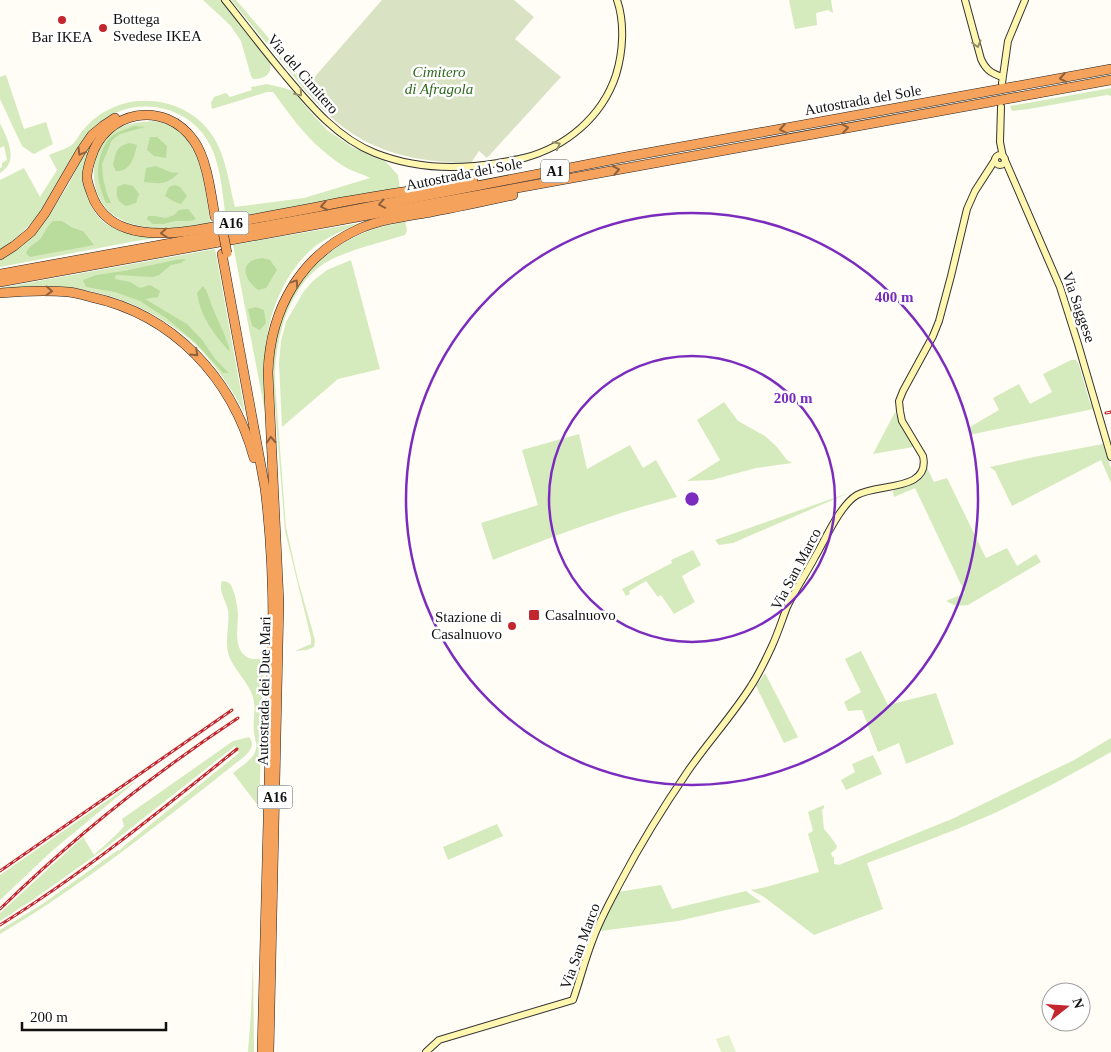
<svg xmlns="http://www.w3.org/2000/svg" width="1111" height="1052" font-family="'Times New Roman',serif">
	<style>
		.green { fill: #d5ebbd }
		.forest { fill: #b9dc9c }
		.cemetery { fill: #d9e3c4 }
		.pitch { fill: #e6f2cf }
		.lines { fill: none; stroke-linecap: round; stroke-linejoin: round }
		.secondary-casing { stroke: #333; stroke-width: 8 }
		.highway-casing { stroke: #222; stroke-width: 10 }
		.secondary { stroke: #fff6b0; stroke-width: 6 }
		.highway { stroke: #f5a25d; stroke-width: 9 }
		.rail-casing { stroke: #c4262e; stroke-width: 3 }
		.rail { stroke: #fff; stroke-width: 1; stroke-dasharray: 4; stroke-linecap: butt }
		.highway-bridge-casing { stroke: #222; stroke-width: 10; stroke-linecap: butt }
		.highway-bridge { stroke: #f5a25d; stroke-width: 9 }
		.oneway { stroke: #948f68 }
		.oneway2 { stroke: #8e613b }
		.ring { fill: none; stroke: #7b2cbf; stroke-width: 2.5 }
		.poi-dot { fill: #c4262e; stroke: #fff; stroke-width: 2 }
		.labels { text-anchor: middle; stroke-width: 5; stroke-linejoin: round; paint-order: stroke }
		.shield { fill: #fff; stroke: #585858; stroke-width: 1 }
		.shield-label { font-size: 14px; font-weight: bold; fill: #111 }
		.poi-label { font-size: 15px; fill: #111; stroke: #fff; text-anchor: start }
		.park-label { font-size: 15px; font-style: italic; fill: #2f6b1f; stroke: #fff }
		.street-label { font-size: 15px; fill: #111; stroke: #fff }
		.centre { fill: #7b2cbf; stroke: #fff; stroke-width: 2.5 }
		.ring-label { font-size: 15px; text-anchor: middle; font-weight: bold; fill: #7b2cbf; stroke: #fff; stroke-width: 5; stroke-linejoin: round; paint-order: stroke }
	</style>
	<rect width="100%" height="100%" fill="#fffdf5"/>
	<g class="green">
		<path d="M203,0H220L269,59C274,73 266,79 253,79L251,76L241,41L230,25Z"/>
		<path d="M231,0H236L273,43L278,51C286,53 287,60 291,66C296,74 302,78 306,87L304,89Z"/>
		<path d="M789,0H831L833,13L828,10L816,13L817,25L795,29Z"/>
		<path d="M6,75L24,129L46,122L53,144L34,154L32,153L22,146L0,99V77Z"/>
		<path d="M267,84L284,88L293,91L307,108L327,130L352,147L386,162L398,175L400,190L226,220C223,198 221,169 212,149C192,103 129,92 94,128C87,136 81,148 75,157C63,178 50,198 36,218C25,230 14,241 0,250V180L24,168L40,197L57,170L49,155C56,152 66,149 73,144C77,140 80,133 84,129C91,121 99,114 108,110C142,91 191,102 212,135C226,155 229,184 235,207L304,198L370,178C363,174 353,172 345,167C313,147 295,122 273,92H267L212,109L211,103L214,97L226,93L230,97L252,90L251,87Z"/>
		<path d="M1111,88V96L1107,95L1029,109L1012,111L1010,106Z"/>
		<path d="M154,121C166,123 177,127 185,136C203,156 206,198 211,224C182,228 147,233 120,219C89,204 85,156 111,133C122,123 140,122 154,121Z"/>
		<path d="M0,123C7,138 20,162 0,173V168L2,167V163L7,160L4,146L0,148Z"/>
		<path d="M103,131C99,143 95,155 90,167C88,172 86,177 85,182C83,189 88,198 90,204C109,245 160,234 195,232L136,241L0,267V258L37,230L51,212L69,184L87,147L94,138Z"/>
		<path d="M405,221L407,230L405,235C382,242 353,249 332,259C289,280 274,340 275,383L286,527L298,580L315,640L314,647L307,650L295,651L311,644V638L285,531L273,381C273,360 275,338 282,317C293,280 327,249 361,234C375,228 391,225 405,221Z"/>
		<path d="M360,223C344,230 327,237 313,248C287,271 272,304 267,338C263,364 266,396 267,422L233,245Z"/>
		<path d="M215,249L245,414C232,389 215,363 194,343C160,313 114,292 69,288C62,288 54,289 46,289C31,289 15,290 0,290V288Z"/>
		<path d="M351,260L380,369L338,379L282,427L279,363L281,341L286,322L304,291L313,281L327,270Z"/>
		<path d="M1071,360H1076L1079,365L1089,400L1093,409L969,435L968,428L999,410L993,398L1019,384L1030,404L1052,392L1043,374Z"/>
		<path d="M724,402L738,421L765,436L777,447L787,460L792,463L756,468L712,480L687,481L720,460L697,420Z"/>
		<path d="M895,412L913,447L873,454Z"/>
		<path d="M579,434L587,469L630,445L643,468L656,460L677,497C614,513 554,536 493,560L481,523L538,505L522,450Z"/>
		<path d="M1103,444L1111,469V483L1101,460L1012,506L995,471L990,467L1034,457Z"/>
		<path d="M927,468L934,482L947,478L986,558L1007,548L1017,566L1036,554L1041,562L968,605L956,606L946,601L965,593L915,488L894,497L893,493V490C908,482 921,489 927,468Z"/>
		<path d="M851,492L733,543L719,545L715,540Z"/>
		<path d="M693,550L701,565L682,576C686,585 690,593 695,602L674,614L661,595L658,597L646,581L629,591L630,594L626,596L622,589L672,563L671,560Z"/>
		<path d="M222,581C229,581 231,584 233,590C236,597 237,606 238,614C238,628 232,654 252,659C255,659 260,659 264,659L259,807L233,773C240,767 252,760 255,752C258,745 255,740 254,733C252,719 258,707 251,692C245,679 234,669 229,656C224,641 230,625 228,610C226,601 218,590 222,581Z"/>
		<path d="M861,651L888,705L936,693L954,744L906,764L899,743L878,752L862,710L848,711L844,702L861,692L845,659Z"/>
		<path d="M765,673L798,737L784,743L756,686Z"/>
		<path d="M249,737C255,744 251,750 245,756C166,818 87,883 0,934V930L44,903L118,850L119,851L124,846L239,753L235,746L103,850L31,901L0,921V913L83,837L94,855L119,832L124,826L122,819L233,741Z"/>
		<path d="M1111,738V752C1071,775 1030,797 988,816C949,833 908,848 867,863L883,909L814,935L764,897L751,890L766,887L819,872L808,834L813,831L808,812L824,805V808L822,810L824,829L830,836L837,846L836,849L831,853L832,856L834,858V864L839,865L954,818L1074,760Z"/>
		<path d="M873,755L882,774L846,790L841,780L855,772L852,764Z"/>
		<path d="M134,782V783L53,850L0,900V875Z"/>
		<path d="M497,824L503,836L448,860L443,847Z"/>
		<path d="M661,885L672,909L746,891L761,902L678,921L600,931L604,919L618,892Z"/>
		<path d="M253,959L254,1052H248L251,1012Z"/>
	</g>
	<g class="forest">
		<path d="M134,126L145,127L120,134L112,140L102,164L103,178L107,194L111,203H106C102,194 98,182 98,172C98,160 103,143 112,136C118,131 127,129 134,126Z"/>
		<path d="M150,137H157L167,146L166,158L154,156L147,150Z"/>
		<path d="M130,143L137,145C134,157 131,172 116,171L113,165C116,152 116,146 130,143Z"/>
		<path d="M156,166L170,172L179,173C166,185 161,184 144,182L146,168Z"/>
		<path d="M124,184L133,186L139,194L136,203L126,206C117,201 116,197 117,187Z"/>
		<path d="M175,185L180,187L187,196L181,204L175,202L165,196L169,187Z"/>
		<path d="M188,209L196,219L190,221H175L164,224H153L147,219L148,216H155L166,218L174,215L179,210Z"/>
		<path d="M53,221H62L73,228L83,231L94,245L30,257L26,253C29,245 36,244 41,238C45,232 47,226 53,221Z"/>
		<path d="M262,258L270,260L277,270L266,288L258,290C250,284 239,270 250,262C253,259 258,259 262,258Z"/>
		<path d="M186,259L181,263L171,265L159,275L153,277L116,275L115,279L130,282L140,288L150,285L160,291L158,297L145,299L187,324L203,341L215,359L229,373H223L195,342L166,318L140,301L115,292L86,287L83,280L96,275L124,271L175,260Z"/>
		<path d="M203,286C209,293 210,303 214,311C220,325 227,338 230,352C214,334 201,318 197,293Z"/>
		<path d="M256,307L264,310L266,323L260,330L252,326L248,309Z"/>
	</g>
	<path class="cemetery" d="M382,0H514L534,17L515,39L561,77L487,158L479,151L471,163C426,163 379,155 343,127C328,116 316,102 304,89Z"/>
	<path class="pitch" d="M729,1035L736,1052H721L716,1039Z"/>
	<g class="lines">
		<defs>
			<g id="secondary">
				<path d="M225,0C245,25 264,50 284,74C310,105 337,138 375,153C415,169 456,170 498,163C507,161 516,160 524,158C566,147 602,117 616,75C623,52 625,23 617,0"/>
				<path d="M965,0L981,59C986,70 991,73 1002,77"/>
				<path d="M1002,83L1008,41L1025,0"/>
				<path d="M1001,107L1000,142L1003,157"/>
				<circle cx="1000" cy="160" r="5"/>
				<path d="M1005,160L1060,287L1078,344L1111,457"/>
				<path d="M426,1052L439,1040L573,1000C580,980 585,959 593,939C600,919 611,900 621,881C641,843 664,806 688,771C708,742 732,716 751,686C759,674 766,659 772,646C778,633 782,620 787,607C795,590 806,574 815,557C825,540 840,505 857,495C877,483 931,492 923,456L902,421L900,411L899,401L903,391L933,336L939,321L951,276L967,209L975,191L995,160"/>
			</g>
			<g id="highway">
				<path d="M215,217C211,194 207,159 194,141C165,99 105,110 91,158C89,164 87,171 87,177C87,183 90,189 92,195C97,210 110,223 126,228C159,240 208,228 242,221C275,215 309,209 342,202C386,194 429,188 473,181"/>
				<path d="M222,254L265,488C271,535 273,583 273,630L262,1052"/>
				<path d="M0,255L14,246L31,232L45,213L81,151L92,135L103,126L115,118"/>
				<path d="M0,274L337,213L631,156L1111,69"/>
				<path d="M0,282L1111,80"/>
				<path d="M0,293C23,291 46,290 69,292C76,293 84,295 91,297C174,315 232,378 254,458"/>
				<path d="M269,1052L279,602L268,373C270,309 301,254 361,228C383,219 408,216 431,212C458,207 486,201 513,195"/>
			</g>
		</defs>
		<use href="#secondary" class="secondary-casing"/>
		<use href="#highway" class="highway-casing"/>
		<use href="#secondary" class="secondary"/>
		<use href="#highway" class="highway"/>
		<defs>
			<g id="rail">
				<path d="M1106,413L1111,412"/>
				<path d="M0,871L232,710"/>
				<path d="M0,909C73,838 153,774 238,718"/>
				<path d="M0,925C84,873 160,811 237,749"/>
			</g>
		</defs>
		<use href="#rail" class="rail-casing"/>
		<use href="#rail" class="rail"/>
		<defs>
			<path id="highway-bridge" d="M220,216L227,253"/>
		</defs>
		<use href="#highway-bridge" class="highway-bridge-casing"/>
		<use href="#highway-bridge" class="highway-bridge"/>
	</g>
	<defs><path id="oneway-chevron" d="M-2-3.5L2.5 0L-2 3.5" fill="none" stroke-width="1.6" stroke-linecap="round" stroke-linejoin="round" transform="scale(1.25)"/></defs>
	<g class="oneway">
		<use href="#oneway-chevron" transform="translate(977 44) rotate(75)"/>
		<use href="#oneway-chevron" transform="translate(299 93) rotate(50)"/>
		<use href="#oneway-chevron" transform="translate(557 145) rotate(-28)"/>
	</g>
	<g class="oneway2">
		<use href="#oneway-chevron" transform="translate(1063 78) rotate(170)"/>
		<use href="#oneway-chevron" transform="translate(845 128) rotate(-10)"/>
		<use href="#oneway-chevron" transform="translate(783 129) rotate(170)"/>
		<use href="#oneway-chevron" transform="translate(81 152) rotate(121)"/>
		<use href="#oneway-chevron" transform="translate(616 170) rotate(-11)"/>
		<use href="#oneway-chevron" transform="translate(382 204) rotate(169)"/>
		<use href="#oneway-chevron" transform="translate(324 206) rotate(169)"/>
		<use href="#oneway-chevron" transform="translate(164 233) rotate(176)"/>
		<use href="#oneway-chevron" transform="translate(295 283) rotate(-56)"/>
		<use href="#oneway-chevron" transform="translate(49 291) rotate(3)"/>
		<use href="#oneway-chevron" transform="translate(195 353) rotate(44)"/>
		<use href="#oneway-chevron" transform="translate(271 440) rotate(-93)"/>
	</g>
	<g class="ring">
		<circle cx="692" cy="499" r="143"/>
		<circle cx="692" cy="499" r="286"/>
	</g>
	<g class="poi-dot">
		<circle cx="62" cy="20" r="5"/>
		<circle cx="103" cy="28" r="5"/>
		<rect x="528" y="609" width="12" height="12" rx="2.5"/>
		<circle cx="512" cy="626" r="5"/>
	</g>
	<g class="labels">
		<g class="shield">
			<rect x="541" y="159.5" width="28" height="23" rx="4"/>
			<rect x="213.5" y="211.5" width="35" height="23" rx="4"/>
			<rect x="257.5" y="785.5" width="35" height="23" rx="4"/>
		</g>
		<g class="shield-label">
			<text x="555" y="176">A1</text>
			<text x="231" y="228">A16</text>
			<text x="275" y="802">A16</text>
		</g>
		<g class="poi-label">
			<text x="113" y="24">Bottega<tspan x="113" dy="17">Svedese IKEA</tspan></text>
			<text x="62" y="42" text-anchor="middle">Bar IKEA</text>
			<text x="545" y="620">Casalnuovo</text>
			<text x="502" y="622" text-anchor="end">Stazione di<tspan x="502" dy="17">Casalnuovo</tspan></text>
		</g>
		<g class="park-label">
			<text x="439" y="77">Cimitero<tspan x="439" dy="17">di Afragola</tspan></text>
		</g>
		<g class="street-label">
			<text transform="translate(303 74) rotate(49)" y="5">Via del Cimitero</text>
			<text transform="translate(863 100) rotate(-10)" y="5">Autostrada del Sole</text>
			<text transform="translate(464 174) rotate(-11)" y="5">Autostrada del Sole</text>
			<text transform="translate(1079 307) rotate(71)" y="5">Via Saggese</text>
			<text transform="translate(796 569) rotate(-62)" y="5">Via San Marco</text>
			<text transform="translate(264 691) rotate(-89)" y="5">Autostrada dei Due Mari</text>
			<text transform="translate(580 946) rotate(-70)" y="5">Via San Marco</text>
		</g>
	</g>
	<circle cx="692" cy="499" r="8" class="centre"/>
	<g class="ring-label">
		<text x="894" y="302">400 m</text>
		<text x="793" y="403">200 m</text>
	</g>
	<g transform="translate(1066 1007) rotate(73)"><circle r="24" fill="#ffffff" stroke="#a0a0a0"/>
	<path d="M0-4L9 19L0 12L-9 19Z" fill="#c4262e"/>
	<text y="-8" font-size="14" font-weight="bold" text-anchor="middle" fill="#111111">N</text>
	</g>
	<path d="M22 1022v8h144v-8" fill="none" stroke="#111111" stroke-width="2.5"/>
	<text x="30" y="1022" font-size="15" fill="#111111" stroke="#ffffff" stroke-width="4" paint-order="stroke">200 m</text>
</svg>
